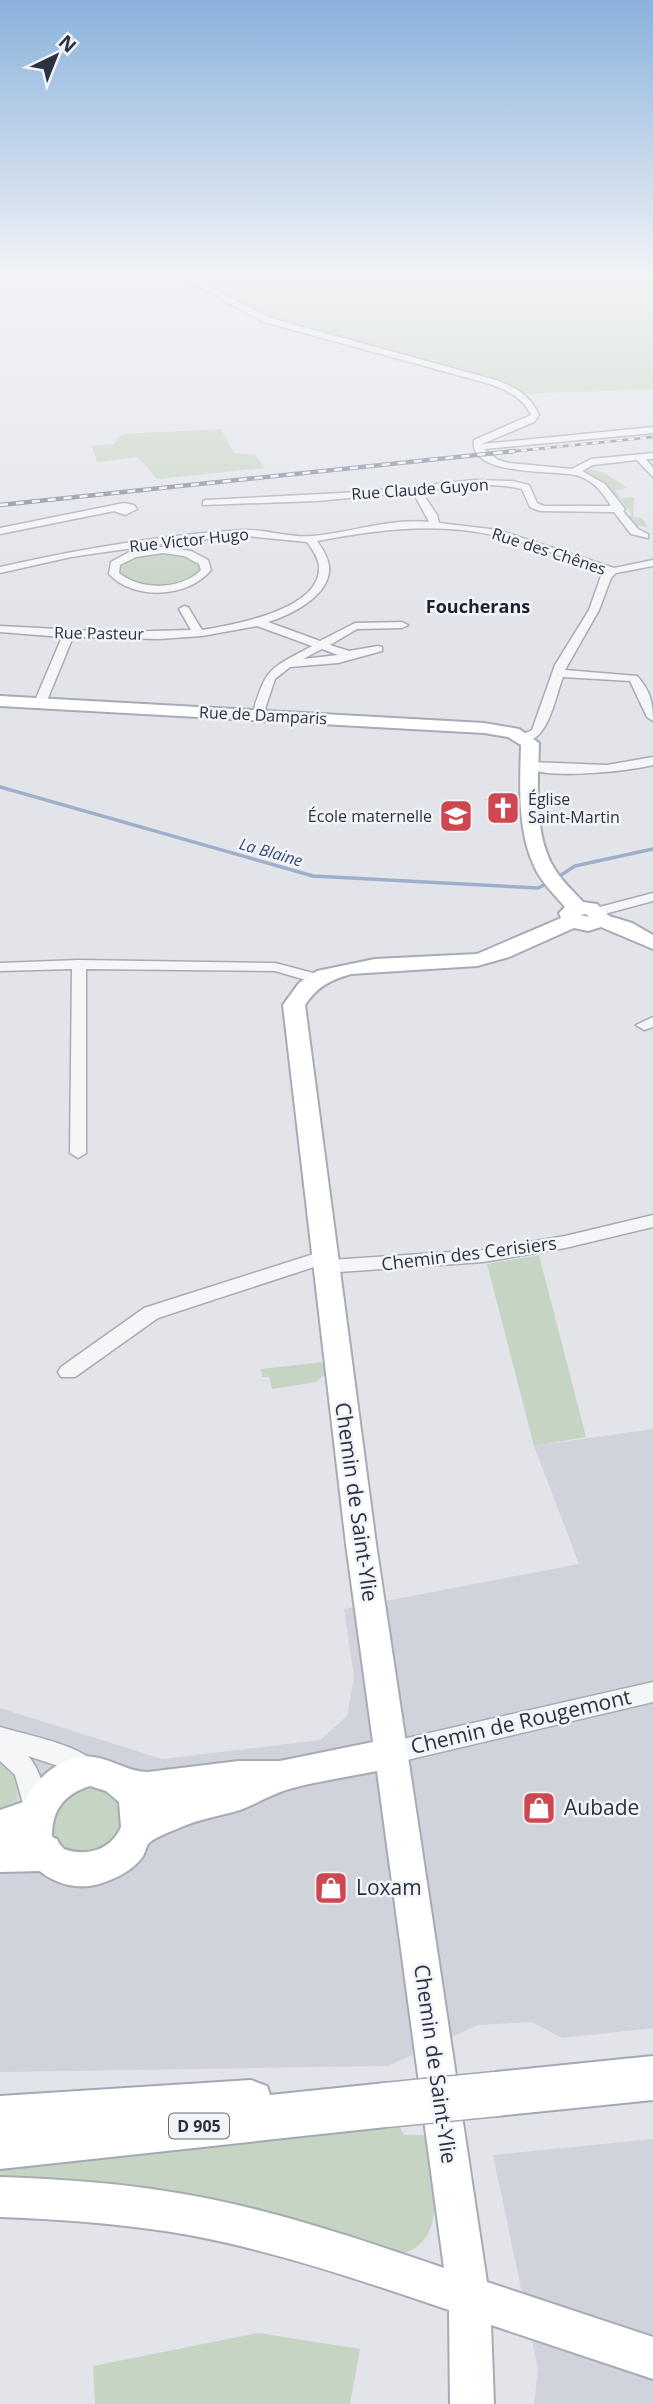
<svg xmlns="http://www.w3.org/2000/svg" width="653" height="2404" font-family="'Open Sans',sans-serif">
	<style>
		.built { fill: #d0d3dc }
		.green { fill: #c6d4c3 }
		.lines { fill: none; stroke-linecap: round; stroke-linejoin: round }
		.stream { stroke: #9dafca; stroke-width: 3.5 }
		.building { fill: #b9bdc7 }
		.street-casing { stroke: #a7abb4; stroke-width: 3 }
		.secondary-casing { stroke: #a7abb4; stroke-width: 4 }
		.primary-casing { stroke: #a1a8b6; stroke-width: 4 }
		.street { fill: #f5f6f8; fill-rule: evenodd }
		.secondary { fill: #fff; fill-rule: evenodd }
		.primary { fill: #fff; fill-rule: evenodd }
		.rail-far1-casing { stroke: #7b8294; stroke-width: 2.5 }
		.rail-casing { stroke: #7b8294; stroke-width: 4.5 }
		.rail-far1 { stroke: #f2f4f8; stroke-width: 2; stroke-dasharray: 6; stroke-linecap: butt }
		.rail { stroke: #f2f4f8; stroke-width: 2.5; stroke-dasharray: 8; stroke-linecap: butt }
		.primary-bridge-casing { stroke: #a1a8b6; stroke-width: 47; stroke-linecap: butt }
		.primary-bridge { stroke: #fff; stroke-width: 44 }
		.labels { text-anchor: middle; stroke-width: 5; stroke-linejoin: round; paint-order: stroke }
		.far-street-label { font-size: 16px; fill: #2a3142; stroke: #f2f4f8 }
		.far-poi-label { font-size: 16px; fill: #2a3142; stroke: #f2f4f8; text-anchor: start }
		.far-water-label { font-size: 16px; font-style: italic; fill: #344b77; stroke: #f2f4f8 }
		.shield { fill: #f2f4f8; stroke: #666c79; stroke-width: 2 }
		.shield-label { font-size: 16px; font-weight: bold; fill: #2a3142 }
		.far-quarter-label { font-size: 18px; font-weight: bold; fill: #1c2233; stroke: #f2f4f8 }
		.street-label { font-size: 18px; fill: #2a3142; stroke: #f2f4f8 }
		.near-street-label { font-size: 21px; fill: #2a3142; stroke: #f2f4f8 }
		.near-poi-label { font-size: 21px; fill: #2a3142; stroke: #f2f4f8; text-anchor: start }
	</style>
	<rect width="100%" height="100%" fill="#e2e4ea"/>
	<g class="built">
		<path d="M653,1429V2028L562,2038L532,2022L478,2025L388,2066L0,2072V1708L162,1759L320,1740L347,1716L354,1677L344,1609L579,1564L534,1446Z"/>
		<path d="M653,2139V2404H534L538,2369L493,2155Z"/>
	</g>
	<g class="green">
		<path d="M187,274H653V389L522,394L513,387L488,378L261,316Z"/>
		<path d="M221,429L234,453L256,455L264,468L157,479L138,457L97,462L92,446L114,444L122,434Z"/>
		<path d="M586,467L606,474L628,488L615,490L621,498L634,497L633,517L642,518L648,527L634,525L629,517L632,515C620,497 606,482 586,473Z"/>
		<path d="M161,551L190,556L203,568C188,597 140,586 118,574L117,567L124,560Z"/>
		<path d="M539,1255L586,1437L534,1446L487,1264Z"/>
		<path d="M318,1284L328,1372L316,1382L272,1389L269,1377H262L261,1369L324,1362Z"/>
		<path d="M0,1756C21,1779 26,1794 0,1816Z"/>
		<path d="M102,1783L116,1790L127,1825L107,1850L66,1854L48,1831L64,1791Z"/>
		<path d="M398,2124L404,2135H429C433,2175 452,2247 395,2255L0,2181V2165Z"/>
		<path d="M259,2333L360,2349L350,2404H95L93,2366Z"/>
	</g>
	<g class="lines">
		<g class="stream">
			<path d="M0,787L313,876L538,888L544,885"/>
			<path d="M558,877L575,866L653,849"/>
		</g>
	</g>
	<path class="building" d="M508,797L516,818L496,819L485,799Z"/>
	<g class="lines">
		<defs>
			<g id="street">
				<path d="M175,274H185L270,318L496,380C515,387 531,396 539,415L534,422L482,444L653,427V433L484,449L498,460L509,463L572,469L591,459L653,453V459H646L653,468V477L637,460L593,465L582,471L605,484L625,509L623,511L638,529L648,534V538L631,534L614,512L540,511L530,507L522,489C489,481 454,487 421,491L437,515L439,523L498,530L614,568L653,560V566L616,573L611,578L599,610L565,670L637,676C650,690 653,702 653,721L647,717L630,681L563,677C555,697 548,745 521,741V735L532,730L555,665L589,610L601,576L605,572C568,560 531,543 493,535C434,522 375,530 317,541C322,548 328,557 329,566C332,595 291,615 268,622L320,641L355,623L402,622L408,625L402,628L357,629L330,645L349,651L378,646L382,647V651L338,663L290,667L275,679L262,718L252,715C267,666 268,670 312,646L257,626L202,636L159,639L73,637L46,703L36,706L34,703L62,637L0,632V626L115,632L191,630L179,609L184,606L188,607L202,630C232,625 322,610 319,566C318,557 312,549 307,542L247,536L174,542L71,557L0,573V567C80,549 161,535 243,530C266,529 289,538 312,536C351,533 389,518 429,522L413,492L316,501L203,505V501L206,500L360,492L475,480L512,481L529,485L537,503L544,506H611C603,493 594,481 579,476C558,469 468,478 474,440L531,415C523,398 507,390 490,384L264,322ZM322,649L338,655L303,659Z"/>
				<path d="M124,503L134,505L137,509L125,515L114,511L0,534V528Z"/>
				<path d="M163,547L191,551L208,560L211,570C188,598 134,601 109,574L111,562L129,552ZM163,553L184,556L199,564L201,570C181,590 141,591 119,573L120,565L136,557Z"/>
				<path d="M653,757V765C629,771 542,781 524,766L530,762L607,765Z"/>
				<path d="M653,893V901L597,916L590,912L592,909Z"/>
				<path d="M79,960L275,963L321,975L324,978L316,983L275,971L86,969V1153L78,1158L70,1153L72,969L0,971V963Z"/>
				<path d="M653,1017V1027L644,1030L636,1025Z"/>
				<path d="M653,1215V1227L565,1248L483,1262L325,1273L319,1271L317,1266L158,1318L75,1377H61L58,1372L61,1367L144,1308L323,1251L329,1253L332,1257L330,1260L483,1250L565,1236Z"/>
				<path d="M653,1682V1702L390,1764L382,1761L378,1753L382,1745L390,1742Z"/>
				<path d="M0,1727C26,1735 90,1746 102,1771L98,1779L90,1782L67,1769L28,1756C40,1768 51,1803 45,1818L36,1821L27,1818L15,1775L0,1761Z"/>
			</g>
			<path id="secondary" d="M0,696L484,723L519,729L539,743C538,782 533,833 554,868C561,880 573,891 583,902L597,904L609,916L632,923L653,935V949L601,927L588,931L574,928L509,957L477,966L351,974C330,980 317,987 305,1005L376,1544L487,2282L653,2337V2379L491,2325L494,2404H450L449,2310C357,2279 262,2246 165,2231C110,2223 56,2219 0,2217V2177C56,2179 110,2182 165,2191C260,2205 354,2237 444,2268L377,1771C348,1777 317,1781 289,1789C272,1794 256,1804 240,1810C220,1816 198,1819 179,1828C170,1832 158,1836 150,1842C146,1845 146,1851 143,1856C134,1870 115,1879 99,1884C67,1893 33,1875 21,1846C5,1807 51,1751 93,1757C112,1759 128,1772 148,1772L239,1761H280L373,1742L346,1544L283,1005L299,983L317,971L375,959L477,954L561,918L559,913L565,907C555,895 541,882 535,868C517,831 520,786 521,745L508,737L484,733L0,706ZM586,914L589,917L580,915ZM90,1786L106,1791L119,1802L121,1827C111,1850 87,1857 64,1849L52,1836C52,1810 64,1794 90,1786Z"/>
			<g id="primary">
				<path d="M35,1798L49,1803L54,1816L49,1829L37,1833L57,1839L63,1852L57,1865L43,1871L0,1872V1810Z"/>
				<path d="M653,2056V2100L496,2116L481,2109L474,2094L481,2079L496,2072Z"/>
				<path d="M251,2080L267,2086L270,2095L386,2083L402,2089L408,2105L402,2121L386,2127L0,2169V2096Z"/>
			</g>
		</defs>
		<use href="#street" class="street-casing"/>
		<use href="#secondary" class="secondary-casing"/>
		<use href="#primary" class="primary-casing"/>
		<use href="#street" class="street"/>
		<use href="#secondary" class="secondary"/>
		<use href="#primary" class="primary"/>
		<defs>
			<path id="rail-far1" d="M497,453L653,437"/>
			<path id="rail" d="M0,505L514,451"/>
		</defs>
		<use href="#rail-far1" class="rail-far1-casing"/>
		<use href="#rail" class="rail-casing"/>
		<use href="#rail-far1" class="rail-far1"/>
		<use href="#rail" class="rail"/>
		<defs>
			<path id="primary-bridge" d="M386,2105L496,2094"/>
		</defs>
		<use href="#primary-bridge" class="primary-bridge-casing"/>
		<use href="#primary-bridge" class="primary-bridge"/>
	</g>
	<linearGradient id="sky" x2="0" y2="1"><stop stop-color="#8ab2dc"/><stop offset="0.45" stop-color="#f2f3f6"/><stop offset="1" stop-color="#f2f3f6" stop-opacity="0"/></linearGradient>
	<rect width="653" height="611" fill="url(#sky)"/>
	<defs>
		<symbol id="church-square" viewBox="-11 -11 22 22"><rect x="-9" y="-9" width="18" height="18" rx="4" fill="#cf4750" stroke="#f2f4f8"/><path d="M-1.2-6h2.4v3.5h3.3v2.4h-3.3V6h-2.4V-.1h-3.3v-2.4h3.3Z" fill="#fff"/></symbol>
		<symbol id="school-square" viewBox="-11 -11 22 22"><rect x="-9" y="-9" width="18" height="18" rx="4" fill="#cf4750" stroke="#f2f4f8"/><path d="M0-5L7-2L0 1L-7-2ZM-4 1L0 2.5L4 1V4Q0 6-4 4Z" fill="#fff"/></symbol>
		<symbol id="shop-square" viewBox="-11 -11 22 22"><rect x="-9" y="-9" width="18" height="18" rx="4" fill="#cf4750" stroke="#f2f4f8"/><path d="M-5-2.5h2.3a2.7 3.5 0 0 1 5.4 0H5L5.5 6h-11ZM-1.5-2.5h3a1.5 2.3 0 0 0-3 0Z" fill="#fff"/></symbol>
	</defs>
	<g fill-rule="evenodd">
		<use href="#church-square" x="484" y="789" width="38" height="38"/>
		<use href="#school-square" x="437" y="797" width="38" height="38"/>
		<use href="#shop-square" x="520" y="1789" width="38" height="38"/>
		<use href="#shop-square" x="312" y="1869" width="38" height="38"/>
	</g>
	<g class="labels">
		<g class="far-street-label">
			<text transform="translate(420 489) rotate(-4)" y="6">Rue Claude Guyon</text>
			<text transform="translate(189 540) rotate(-6)" y="6">Rue Victor Hugo</text>
			<text transform="translate(549 551) rotate(18)" y="6">Rue des Chênes</text>
			<text transform="translate(99 633) rotate(1)" y="6">Rue Pasteur</text>
			<text transform="translate(263 715) rotate(3)" y="6">Rue de Damparis</text>
		</g>
		<g class="far-poi-label">
			<text x="528" y="805">Église<tspan x="528" dy="18">Saint-Martin</tspan></text>
			<text x="432" y="822" text-anchor="end">École maternelle</text>
		</g>
		<g class="far-water-label">
			<text transform="translate(271 852) rotate(16)" y="6">La Blaine</text>
		</g>
		<rect class="shield" x="169" y="2113.5" width="60" height="25" rx="5"/>
		<g class="shield-label">
			<text x="199" y="2132">D 905</text>
		</g>
		<g class="far-quarter-label">
			<text x="478" y="613">Foucherans</text>
		</g>
		<g class="street-label">
			<text transform="translate(469 1254) rotate(-7)" y="6">Chemin des Cerisiers</text>
		</g>
		<g class="near-street-label">
			<text transform="translate(356 1502) rotate(82)" y="7">Chemin de Saint-Ylie</text>
			<text transform="translate(521 1722) rotate(-13)" y="7">Chemin de Rougemont</text>
			<text transform="translate(435 2064) rotate(82)" y="7">Chemin de Saint-Ylie</text>
		</g>
		<g class="near-poi-label">
			<text x="564" y="1815">Aubade</text>
			<text x="356" y="1895">Loxam</text>
		</g>
	</g>
	<g transform="translate(56 56) rotate(43)" stroke="#f2f4f8" stroke-width="5" paint-order="stroke">
	<path d="M0-5L12 26L0 18L-12 26Z" fill="#2a3142"/>
	<text y="-10" font-size="19" font-weight="bold" text-anchor="middle" fill="#2a3142">N</text>
	</g>
</svg>
